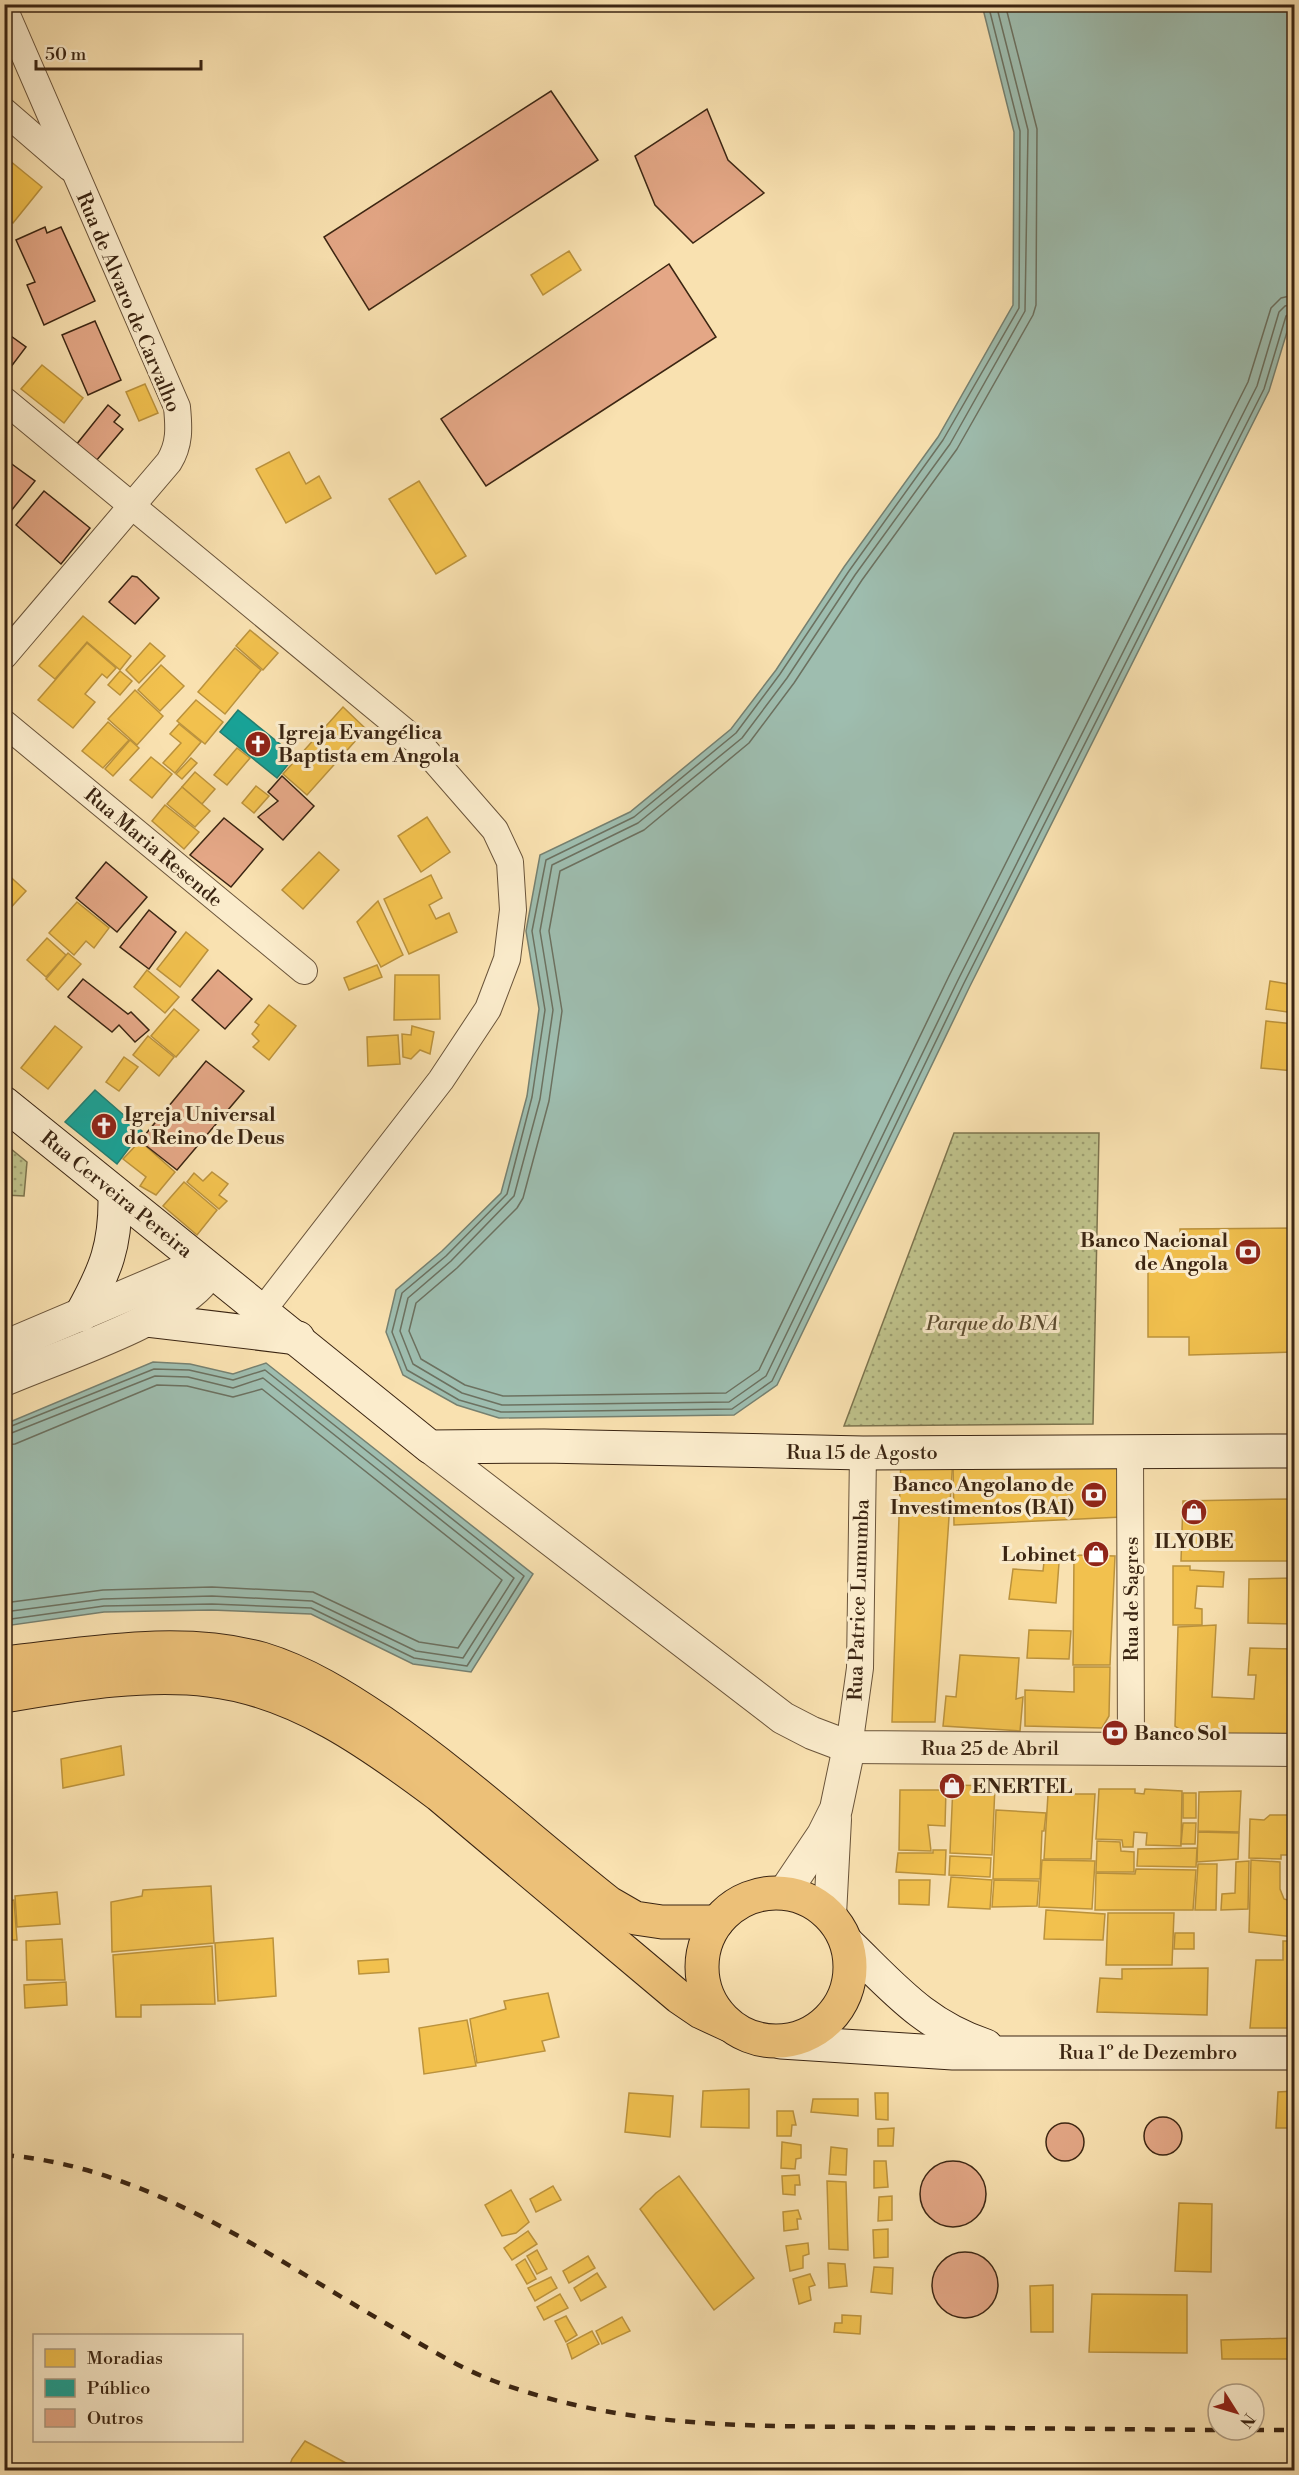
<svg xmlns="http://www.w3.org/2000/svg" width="1299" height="2475" font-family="'Libre Bodoni',serif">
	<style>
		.park { fill: url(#park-dots); stroke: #7d744e; stroke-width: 1.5 }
		.water { fill: #9ebdaf; stroke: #768070; stroke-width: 1.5 }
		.homes { fill: #f2c14e; stroke: #bb923c; stroke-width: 1.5 }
		.public { fill: #17a398; stroke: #227d70; stroke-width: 1.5 }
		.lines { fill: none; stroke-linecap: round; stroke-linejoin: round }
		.shore { stroke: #6c7160; stroke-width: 1.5 }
		.building { fill: #e4a786; stroke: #3b2512; stroke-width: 1.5 }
		.minor-casing { stroke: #6a543a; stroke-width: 28 }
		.tertiary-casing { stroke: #6a543a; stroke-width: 34 }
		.secondary-casing { stroke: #3b2512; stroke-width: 35 }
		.primary-casing { stroke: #3b2512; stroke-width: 35 }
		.minor { stroke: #fbeccc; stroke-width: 26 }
		.tertiary { stroke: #fbeccc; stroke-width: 32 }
		.secondary { stroke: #fbeccc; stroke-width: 33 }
		.primary { stroke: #ecc078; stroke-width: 33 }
		.rail { stroke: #3b2512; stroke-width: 4.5; stroke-dasharray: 10 10; stroke-linecap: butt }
		.labels { text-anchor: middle; stroke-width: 6; stroke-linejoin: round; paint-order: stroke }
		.street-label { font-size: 20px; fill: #3b2512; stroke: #fbeccc }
		.poi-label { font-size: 20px; font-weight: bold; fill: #3b2512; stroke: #fbeccc; text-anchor: start }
		.park-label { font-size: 20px; font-style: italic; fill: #5c4c30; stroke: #fbeccc }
	</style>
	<defs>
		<pattern id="park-dots" width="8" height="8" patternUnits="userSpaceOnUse" patternTransform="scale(1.5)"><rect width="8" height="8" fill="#bfc28b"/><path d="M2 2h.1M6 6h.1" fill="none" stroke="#9c9d70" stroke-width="1.8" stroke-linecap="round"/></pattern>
	</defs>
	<rect width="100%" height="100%" fill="#f9e1b0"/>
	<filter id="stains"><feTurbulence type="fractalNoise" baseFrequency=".00333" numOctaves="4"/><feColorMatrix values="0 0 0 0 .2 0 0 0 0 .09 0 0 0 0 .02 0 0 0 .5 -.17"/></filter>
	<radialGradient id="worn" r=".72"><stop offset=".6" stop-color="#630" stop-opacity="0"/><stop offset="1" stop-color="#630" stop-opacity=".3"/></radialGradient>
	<g class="park">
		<path d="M954,1133H1099L1093,1424L844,1426Z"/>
		<path d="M5,1144L27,1162L24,1196L5,1195Z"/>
	</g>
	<g class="water">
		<path d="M982,5H1294V309L1269,391L970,986L777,1385L734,1415L499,1418L457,1405L403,1375L386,1332L396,1290L442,1251L501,1193L527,1096L539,1009L526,931L540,855L630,812L731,729L776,670L844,567L938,437L1013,305L1014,132Z"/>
		<path d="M153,1362L190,1364L233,1374L266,1363L533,1574L471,1672L413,1664L311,1614L211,1610L104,1612L5,1626V1424Z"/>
	</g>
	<g class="homes">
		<path d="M4,156L42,187L13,223L4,217Z"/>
		<path d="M569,251L581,270L543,295L531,275Z"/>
		<path d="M42,365L83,398L64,423L21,389Z"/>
		<path d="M145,384L158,413L139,421L126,392Z"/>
		<path d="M289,452L306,484L319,476L331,498L286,523L256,469Z"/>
		<path d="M419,481L466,556L436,574L389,499Z"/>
		<path d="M83,616L131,656L120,670L87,642L55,679L39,666Z"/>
		<path d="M250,630L278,653L263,670L236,646Z"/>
		<path d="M87,643L116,668L107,678L102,674L85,694L95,702L73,728L38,700Z"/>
		<path d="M150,643L165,656L139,683L126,670Z"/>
		<path d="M235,648L261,670L225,714L198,692Z"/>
		<path d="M161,665L184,686L160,711L138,690Z"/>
		<path d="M120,671L132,681L120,695L108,685Z"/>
		<path d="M135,690L163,716L137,745L108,719Z"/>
		<path d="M196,700L223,722L205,744L177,721Z"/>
		<path d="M343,707L366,729L307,795L283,774Z"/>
		<path d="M108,722L129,740L103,768L82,751Z"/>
		<path d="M179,724L201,742L175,773L163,763L181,743L170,734Z"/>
		<path d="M130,740L139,748L113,776L105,769Z"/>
		<path d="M237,748L250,758L227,785L214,775Z"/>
		<path d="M151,757L172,774L152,798L130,780Z"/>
		<path d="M191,758L197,763L182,779L176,774Z"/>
		<path d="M195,772L215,789L202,804L182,787Z"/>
		<path d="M256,786L269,796L254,813L242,803Z"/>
		<path d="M182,787L210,811L195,827L167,804Z"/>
		<path d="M165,805L199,832L184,849L152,821Z"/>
		<path d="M427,817L450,852L421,872L398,836Z"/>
		<path d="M319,852L339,870L303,909L282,890Z"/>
		<path d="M4,871L26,891L4,915Z"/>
		<path d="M431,875L442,898L429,905L436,919L449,913L457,932L409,954L384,899Z"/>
		<path d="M378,901L403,955L381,967L357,922Z"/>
		<path d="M77,902L109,928L94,948L86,941L74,955L49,933Z"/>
		<path d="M186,932L208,950L180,987L157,969Z"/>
		<path d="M47,938L66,955L46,977L27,960Z"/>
		<path d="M68,953L81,964L58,990L46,979Z"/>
		<path d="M377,965L382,977L349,990L344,978Z"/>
		<path d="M147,970L179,997L165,1013L134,987Z"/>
		<path d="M395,975H439L440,1019L394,1020Z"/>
		<path d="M1270,981L1294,985V1013L1266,1009Z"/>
		<path d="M269,1005L296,1026L269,1060L253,1047L259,1041L252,1034L259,1025L255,1022Z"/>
		<path d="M174,1009L199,1030L176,1057L151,1036Z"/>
		<path d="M1266,1021L1294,1024V1071L1261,1068Z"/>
		<path d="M55,1026L82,1047L48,1089L21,1068Z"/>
		<path d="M412,1026L434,1032L430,1054L420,1050L411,1059L403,1057L402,1034L411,1035Z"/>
		<path d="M398,1035L400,1064L368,1066L367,1037Z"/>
		<path d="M148,1036L174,1057L159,1076L133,1055Z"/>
		<path d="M124,1057L138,1067L119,1091L106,1082Z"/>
		<path d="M140,1141L175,1172L156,1195L140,1186L146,1177L123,1159Z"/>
		<path d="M212,1172L228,1184L219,1195L227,1201L219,1209L187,1182L194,1173L203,1181Z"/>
		<path d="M184,1182L217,1210L197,1235L163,1206Z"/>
		<path d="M1294,1228V1352L1189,1355V1337H1148V1248L1180,1247V1229Z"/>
		<path d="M901,1458L953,1459L935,1722H892Z"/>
		<path d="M1123,1458L1122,1517L954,1525L953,1459Z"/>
		<path d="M1288,1499L1289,1506L1294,1505V1561H1181L1183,1501Z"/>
		<path d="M1074,1555L1115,1556L1110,1665H1073Z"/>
		<path d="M1044,1562L1059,1563L1056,1603L1009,1599L1013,1569L1043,1571Z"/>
		<path d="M1173,1566H1190V1570L1224,1572L1223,1587L1197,1586L1195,1608L1202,1609V1625H1173Z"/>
		<path d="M1294,1578V1624L1248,1623L1249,1579Z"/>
		<path d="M1216,1625L1212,1697L1254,1699L1256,1675H1248L1250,1648L1294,1649V1733L1187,1734L1175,1726L1178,1627Z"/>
		<path d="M1029,1630L1071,1631L1069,1659L1027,1658Z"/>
		<path d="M960,1655L1019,1658L1016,1699L1023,1697L1020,1731L943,1726L946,1696L956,1697Z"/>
		<path d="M1074,1667H1110L1109,1716L1102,1728L1025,1726V1690L1074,1692Z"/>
		<path d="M121,1746L124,1775L63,1788L61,1759Z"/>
		<path d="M953,1785L995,1786L992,1855L950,1853Z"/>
		<path d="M1099,1789H1135V1793L1144,1794L1145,1789L1182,1791L1181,1846L1146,1845L1147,1833L1134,1832L1133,1847H1123L1122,1840L1096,1839Z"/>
		<path d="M900,1790H946L945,1826L928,1825L931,1851L899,1850Z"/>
		<path d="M1241,1791L1239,1832L1198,1831L1199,1792Z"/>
		<rect x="1183" y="1793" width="13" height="25"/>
		<path d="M1048,1794H1095L1091,1859H1044Z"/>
		<path d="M996,1810L1046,1813L1044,1831H1042L1040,1879H993Z"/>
		<path d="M1270,1815H1294V1855H1281V1859L1249,1858L1250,1819L1264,1820Z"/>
		<path d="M1183,1823H1196L1195,1844H1181Z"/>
		<path d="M1198,1832L1239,1833L1238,1859L1197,1862Z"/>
		<path d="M1097,1841L1120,1842L1121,1851L1134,1852V1872H1096Z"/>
		<path d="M1197,1848L1196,1867L1137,1866L1138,1849Z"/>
		<path d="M933,1850H946L945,1875L896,1872L898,1853H933Z"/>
		<path d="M950,1856L991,1858L990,1877L949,1875Z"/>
		<path d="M1042,1860L1095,1861L1092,1909L1039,1907Z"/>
		<path d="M1251,1860L1280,1862V1889L1284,1899L1294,1902V1937L1249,1932Z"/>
		<path d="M1249,1861L1248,1909L1221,1910L1222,1894L1235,1893L1236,1862Z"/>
		<path d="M1198,1864H1217L1216,1910H1195Z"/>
		<path d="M1136,1869L1196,1870L1193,1910H1095L1096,1873L1135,1874Z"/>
		<path d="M951,1877L992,1880L990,1909L948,1907Z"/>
		<path d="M899,1880H930L929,1905L899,1904Z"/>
		<path d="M994,1880L1039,1881L1037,1906L992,1907Z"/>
		<path d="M211,1886L214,1943L112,1952L111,1902L142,1896L143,1890Z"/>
		<path d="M57,1892L60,1924L17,1927L15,1896Z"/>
		<path d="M14,1900L17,1940H4V1901Z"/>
		<path d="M1046,1910L1105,1914L1103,1940L1044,1939Z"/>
		<path d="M1108,1913H1174L1172,1965H1106Z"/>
		<path d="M1175,1933H1194V1949H1174Z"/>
		<path d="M273,1938L276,1996L218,2001L215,1943Z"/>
		<path d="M62,1939L65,1980H27L26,1941Z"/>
		<path d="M1283,1941H1294V2028H1250L1256,1960H1283Z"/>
		<path d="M212,1946L215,2004L141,2005V2017H116L113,1955Z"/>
		<path d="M388,1959L389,1972L359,1974L358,1961Z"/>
		<path d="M1208,1968L1207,2015L1097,2012L1100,1978L1122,1979V1969Z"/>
		<path d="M66,1982L67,2005L25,2008L24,1985Z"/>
		<path d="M548,1993L559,2037L542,2041L545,2051L477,2063L470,2019L506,2009L504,2001Z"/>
		<path d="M467,2020L476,2066L424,2074L419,2028Z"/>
		<path d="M749,2089V2128L701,2127L703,2091Z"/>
		<path d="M1294,2091V2128H1276L1278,2092Z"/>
		<path d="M629,2093L673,2096L670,2137L625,2132Z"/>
		<path d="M875,2093H888V2120L876,2119Z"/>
		<path d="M813,2099H858V2116L811,2112Z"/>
		<path d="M777,2111H793L796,2125H792L791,2136H777Z"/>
		<path d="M894,2128L893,2146H878V2129Z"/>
		<path d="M782,2142L801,2145V2158L796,2159L795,2169L781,2168Z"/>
		<path d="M831,2147L847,2149L846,2175L829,2174Z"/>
		<path d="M874,2161H886L888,2187L874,2188Z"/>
		<path d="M799,2175L800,2185H795V2195L783,2194L782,2176Z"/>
		<path d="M679,2176L754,2278L714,2310L640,2209L656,2193Z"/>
		<path d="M827,2181L846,2182L848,2250L829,2249Z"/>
		<path d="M553,2186L561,2200L536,2212L530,2199Z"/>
		<path d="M511,2190L529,2222L516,2233L502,2236L485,2205Z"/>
		<path d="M892,2196V2220L878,2221L879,2197Z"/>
		<path d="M1179,2203L1212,2204L1211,2272L1175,2271Z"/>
		<path d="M798,2210L801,2219H797L798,2229L784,2231L783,2212Z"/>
		<path d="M888,2229V2257L874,2258L873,2230Z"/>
		<path d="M528,2231L537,2244L512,2260L504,2248Z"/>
		<path d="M808,2243L809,2254L803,2256V2268L790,2271L786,2246Z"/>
		<path d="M537,2250L547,2269L537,2274L527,2256Z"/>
		<path d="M588,2256L595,2268L569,2283L563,2271Z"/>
		<path d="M525,2259L536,2279L527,2284L516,2265Z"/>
		<path d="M828,2263L845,2264L847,2286L829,2288Z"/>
		<path d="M874,2267L893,2268L892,2294L871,2292Z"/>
		<path d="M597,2273L606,2287L581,2301L574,2288Z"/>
		<path d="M810,2274L815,2285L809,2287L811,2300L799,2304L793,2279Z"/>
		<path d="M551,2277L557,2288L535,2301L528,2288Z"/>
		<path d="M1053,2285V2332H1031L1030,2286Z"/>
		<path d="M560,2294L568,2308L544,2320L537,2307Z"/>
		<path d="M1092,2294L1187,2295V2353L1089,2352Z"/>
		<path d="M842,2315L861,2316L860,2334L834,2332L835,2323H842Z"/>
		<path d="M566,2316L577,2335L566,2342L555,2321Z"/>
		<path d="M622,2317L630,2331L602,2344L596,2331Z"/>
		<path d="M592,2331L599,2344L572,2359L567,2344Z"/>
		<path d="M1294,2338V2359H1222L1221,2340Z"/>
		<path d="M305,2441L359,2470H288L292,2459Z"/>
	</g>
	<g class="public">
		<path d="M238,710L295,756L277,778L220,732Z"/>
		<path d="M95,1090L142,1131L117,1164L65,1122Z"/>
	</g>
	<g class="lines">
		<g class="shore">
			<path d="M988,4L1020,131L1019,308L943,440L849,571L780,674L736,733L634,817L546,860L532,931L545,1010L532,1097L507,1194L446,1256L402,1293L392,1332L407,1370L459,1400L501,1412L732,1409L772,1381L964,983L1264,389L1286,316L1294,311"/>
			<path d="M996,4L1028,130L1025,311L950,444L855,575L787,678L742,738L638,823L552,865L540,931L553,1010L540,1099L514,1196L451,1261L408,1298L400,1331L413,1364L462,1393L502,1405L729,1402L766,1376L958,980L1257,386L1279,312L1285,306L1294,304"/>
			<path d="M1005,4L1037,129L1036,305L1033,315L957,449L862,580L794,683L749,743L644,830L560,871L549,931L562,1011L549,1101L523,1198L517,1208L457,1268L416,1303L409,1331L421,1359L465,1385L503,1396L726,1393L759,1370L949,976L1248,382L1271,308L1281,298L1294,295"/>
			<path d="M4,1429L154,1369L189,1370L233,1380L265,1370L524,1576L467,1666L414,1658L311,1608L212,1604L104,1606L4,1620"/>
			<path d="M4,1436L155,1376L188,1377L233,1388L263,1378L514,1578L463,1658L416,1651L312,1601L212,1596L103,1599L4,1612"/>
			<path d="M4,1445L15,1444L157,1385L187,1386L233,1397L262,1389L502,1580L458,1648L419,1642L313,1592L212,1587L103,1590L4,1603"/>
		</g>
	</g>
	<g class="building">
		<path d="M551,91L598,160L369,310L324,237Z"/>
		<path d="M707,109L728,160L764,193L693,243L655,205L635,156Z"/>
		<path d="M45,227L47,233L61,227L95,301L44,325L27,285L35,282L16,240Z"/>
		<path d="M669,264L716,337L486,486L441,419Z"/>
		<path d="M95,321L121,380L88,395L62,335Z"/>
		<path d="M4,331L26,347L4,376Z"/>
		<path d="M108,405L120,415L114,422L123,429L96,461L76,445Z"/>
		<path d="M9,462L35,481L7,516L4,514V468Z"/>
		<path d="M44,491L90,528L61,564L16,525Z"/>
		<path d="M132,576L137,577L159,598L135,624L109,602Z"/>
		<path d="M282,776L314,806L283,840L258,817L278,801L268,792Z"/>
		<path d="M224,818L263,849L231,887L190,855Z"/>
		<path d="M106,862L147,897L117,932L76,898Z"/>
		<path d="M149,910L176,932L149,969L120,947Z"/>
		<path d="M218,970L252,999L225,1029L192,1000Z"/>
		<path d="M83,979L128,1014L131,1012L149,1030L135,1042L119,1025L112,1032L68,997Z"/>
		<path d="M206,1061L244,1091L177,1170L140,1141Z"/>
		<circle cx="1163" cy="2136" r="19"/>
		<circle cx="1065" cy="2142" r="19"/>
		<circle cx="953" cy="2194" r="33"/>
		<circle cx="965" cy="2285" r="33"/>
	</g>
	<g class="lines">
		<defs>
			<g id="minor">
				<path d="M4,8L177,407C179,428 180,444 169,462L4,656"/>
				<path d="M4,111L70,168"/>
				<path d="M4,400L420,744L495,830L510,862L513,910L507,959L488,1009L441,1080L263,1310"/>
				<path d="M4,723L304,971"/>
				<path d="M1130,1450L1131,1749"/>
				<path d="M849,1747L860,1668L863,1453"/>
			</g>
			<g id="tertiary">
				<path d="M4,1347L202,1263"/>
				<path d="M4,1380C55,1358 165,1322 200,1284C204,1280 205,1273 207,1268"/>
				<path d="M430,1447L783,1718L812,1733L849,1747L1294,1750"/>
				<path d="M784,1893L823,1835L836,1809L849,1747"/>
				<path d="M830,1915L835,1819"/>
			</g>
			<g id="secondary">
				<path d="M4,1103L430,1447L544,1446L863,1453L1294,1451"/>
				<path d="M81,1315C106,1270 116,1245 115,1194"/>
				<path d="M147,1320L298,1338"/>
				<path d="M847,1943C893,1987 923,2025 986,2046"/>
				<path d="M781,2042L953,2053H1294"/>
			</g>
			<g id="primary">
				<path d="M4,1663C88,1654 180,1636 262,1659C305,1672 345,1697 382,1722C462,1777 533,1843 609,1903L635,1918L662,1922H717"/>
				<path d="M4,1696C71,1685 141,1672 209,1680C296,1690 371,1744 439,1795L679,1997L701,2012L729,2025"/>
				<circle cx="776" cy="1967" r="74"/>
			</g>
		</defs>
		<use href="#minor" class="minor-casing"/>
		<use href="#tertiary" class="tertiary-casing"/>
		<use href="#secondary" class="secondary-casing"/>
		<use href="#primary" class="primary-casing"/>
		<use href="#minor" class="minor"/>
		<use href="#tertiary" class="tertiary"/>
		<use href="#secondary" class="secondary"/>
		<use href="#primary" class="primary"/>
		<g class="rail">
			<path d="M4,2155C146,2166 268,2255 387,2324C421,2344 457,2367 494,2381C627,2430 753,2426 892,2427C1001,2428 1109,2429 1218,2430"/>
			<path d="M1254,2430H1294"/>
		</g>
	</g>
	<defs>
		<symbol id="church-disc" viewBox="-11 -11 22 22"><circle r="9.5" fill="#8f2418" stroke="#fbeccc"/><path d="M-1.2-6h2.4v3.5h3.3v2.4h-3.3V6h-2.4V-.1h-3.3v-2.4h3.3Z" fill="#fff"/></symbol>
		<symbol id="bank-disc" viewBox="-11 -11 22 22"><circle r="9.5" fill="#8f2418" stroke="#fbeccc"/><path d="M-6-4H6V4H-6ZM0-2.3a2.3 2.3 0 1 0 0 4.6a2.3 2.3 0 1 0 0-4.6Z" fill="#fff"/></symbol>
		<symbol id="shop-disc" viewBox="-11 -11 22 22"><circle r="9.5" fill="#8f2418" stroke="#fbeccc"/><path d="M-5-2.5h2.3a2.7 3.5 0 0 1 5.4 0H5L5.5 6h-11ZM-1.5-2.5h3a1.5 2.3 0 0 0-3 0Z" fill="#fff"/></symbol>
	</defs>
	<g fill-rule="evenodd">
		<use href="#church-disc" x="243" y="729" width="30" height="30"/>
		<use href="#church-disc" x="89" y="1111" width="30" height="30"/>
		<use href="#bank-disc" x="1233" y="1237" width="30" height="30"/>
		<use href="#bank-disc" x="1079" y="1480" width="30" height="30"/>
		<use href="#shop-disc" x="1179" y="1497" width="30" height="30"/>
		<use href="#shop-disc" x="1081" y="1539" width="30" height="30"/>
		<use href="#bank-disc" x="1100" y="1718" width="30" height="30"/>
		<use href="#shop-disc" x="937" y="1771" width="30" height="30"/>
	</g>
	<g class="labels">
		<g class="street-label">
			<text transform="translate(129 302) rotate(67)" y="7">Rua de Alvaro de Carvalho</text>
			<text transform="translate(154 847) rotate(40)" y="7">Rua Maria Resende</text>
			<text transform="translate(117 1194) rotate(39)" y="7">Rua Cerveira Pereira</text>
			<text x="862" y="1459">Rua 15 de Agosto</text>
			<text transform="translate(1131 1599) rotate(-90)" y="7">Rua de Sagres</text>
			<text transform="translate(858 1600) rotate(-88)" y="7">Rua Patrice Lumumba</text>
			<text x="990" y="1755">Rua 25 de Abril</text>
			<text x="1148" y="2059">Rua 1º de Dezembro</text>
		</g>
		<g class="poi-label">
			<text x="278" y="739">Igreja Evangélica<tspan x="278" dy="23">Baptista em Angola</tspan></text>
			<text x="124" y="1121">Igreja Universal<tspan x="124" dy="23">do Reino de Deus</tspan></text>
			<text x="1228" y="1247" text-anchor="end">Banco Nacional<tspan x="1228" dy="23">de Angola</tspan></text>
			<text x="1074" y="1491" text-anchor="end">Banco Angolano de<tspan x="1074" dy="23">Investimentos (BAI)</tspan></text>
			<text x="1194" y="1548" text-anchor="middle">ILYOBE</text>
			<text x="1076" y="1561" text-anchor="end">Lobinet</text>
			<text x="1134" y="1740">Banco Sol</text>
			<text x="972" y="1793">ENERTEL</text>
		</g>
		<g class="park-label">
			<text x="992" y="1330">Parque do BNA</text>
		</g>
	</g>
	<rect width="1299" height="2475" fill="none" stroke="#f9e1b0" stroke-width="24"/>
	<rect x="6" y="6" width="1287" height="2463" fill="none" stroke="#3b2512" stroke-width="3"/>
	<rect x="12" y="12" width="1275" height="2451" fill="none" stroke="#3b2512" stroke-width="1.5"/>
	<rect x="33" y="2334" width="210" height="108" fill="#fbeccc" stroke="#ae9c82" stroke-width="1.5"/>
	<rect x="45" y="2349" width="30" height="18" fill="#f2c14e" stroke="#ae9c82" stroke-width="1.5"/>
	<text x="87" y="2364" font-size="18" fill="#3b2512">Moradias</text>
	<rect x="45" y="2379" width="30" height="18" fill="#17a398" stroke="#ae9c82" stroke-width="1.5"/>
	<text x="87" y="2394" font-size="18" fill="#3b2512">Público</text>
	<rect x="45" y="2409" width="30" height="18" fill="#e4a786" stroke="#ae9c82" stroke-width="1.5"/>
	<text x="87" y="2424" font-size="18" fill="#3b2512">Outros</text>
	<g transform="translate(1236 2412) rotate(127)"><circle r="28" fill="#fbeccc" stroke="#ae9c82" stroke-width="1.5"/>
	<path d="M0-4.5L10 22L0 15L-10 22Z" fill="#8f2418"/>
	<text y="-9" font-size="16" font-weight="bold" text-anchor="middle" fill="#3b2512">N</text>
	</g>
	<path d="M36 60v9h165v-9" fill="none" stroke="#3b2512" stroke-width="3"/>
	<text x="45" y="60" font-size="18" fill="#3b2512" stroke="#fbeccc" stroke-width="4.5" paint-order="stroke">50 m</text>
	<rect width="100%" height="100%" filter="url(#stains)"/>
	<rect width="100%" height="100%" fill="url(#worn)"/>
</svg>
